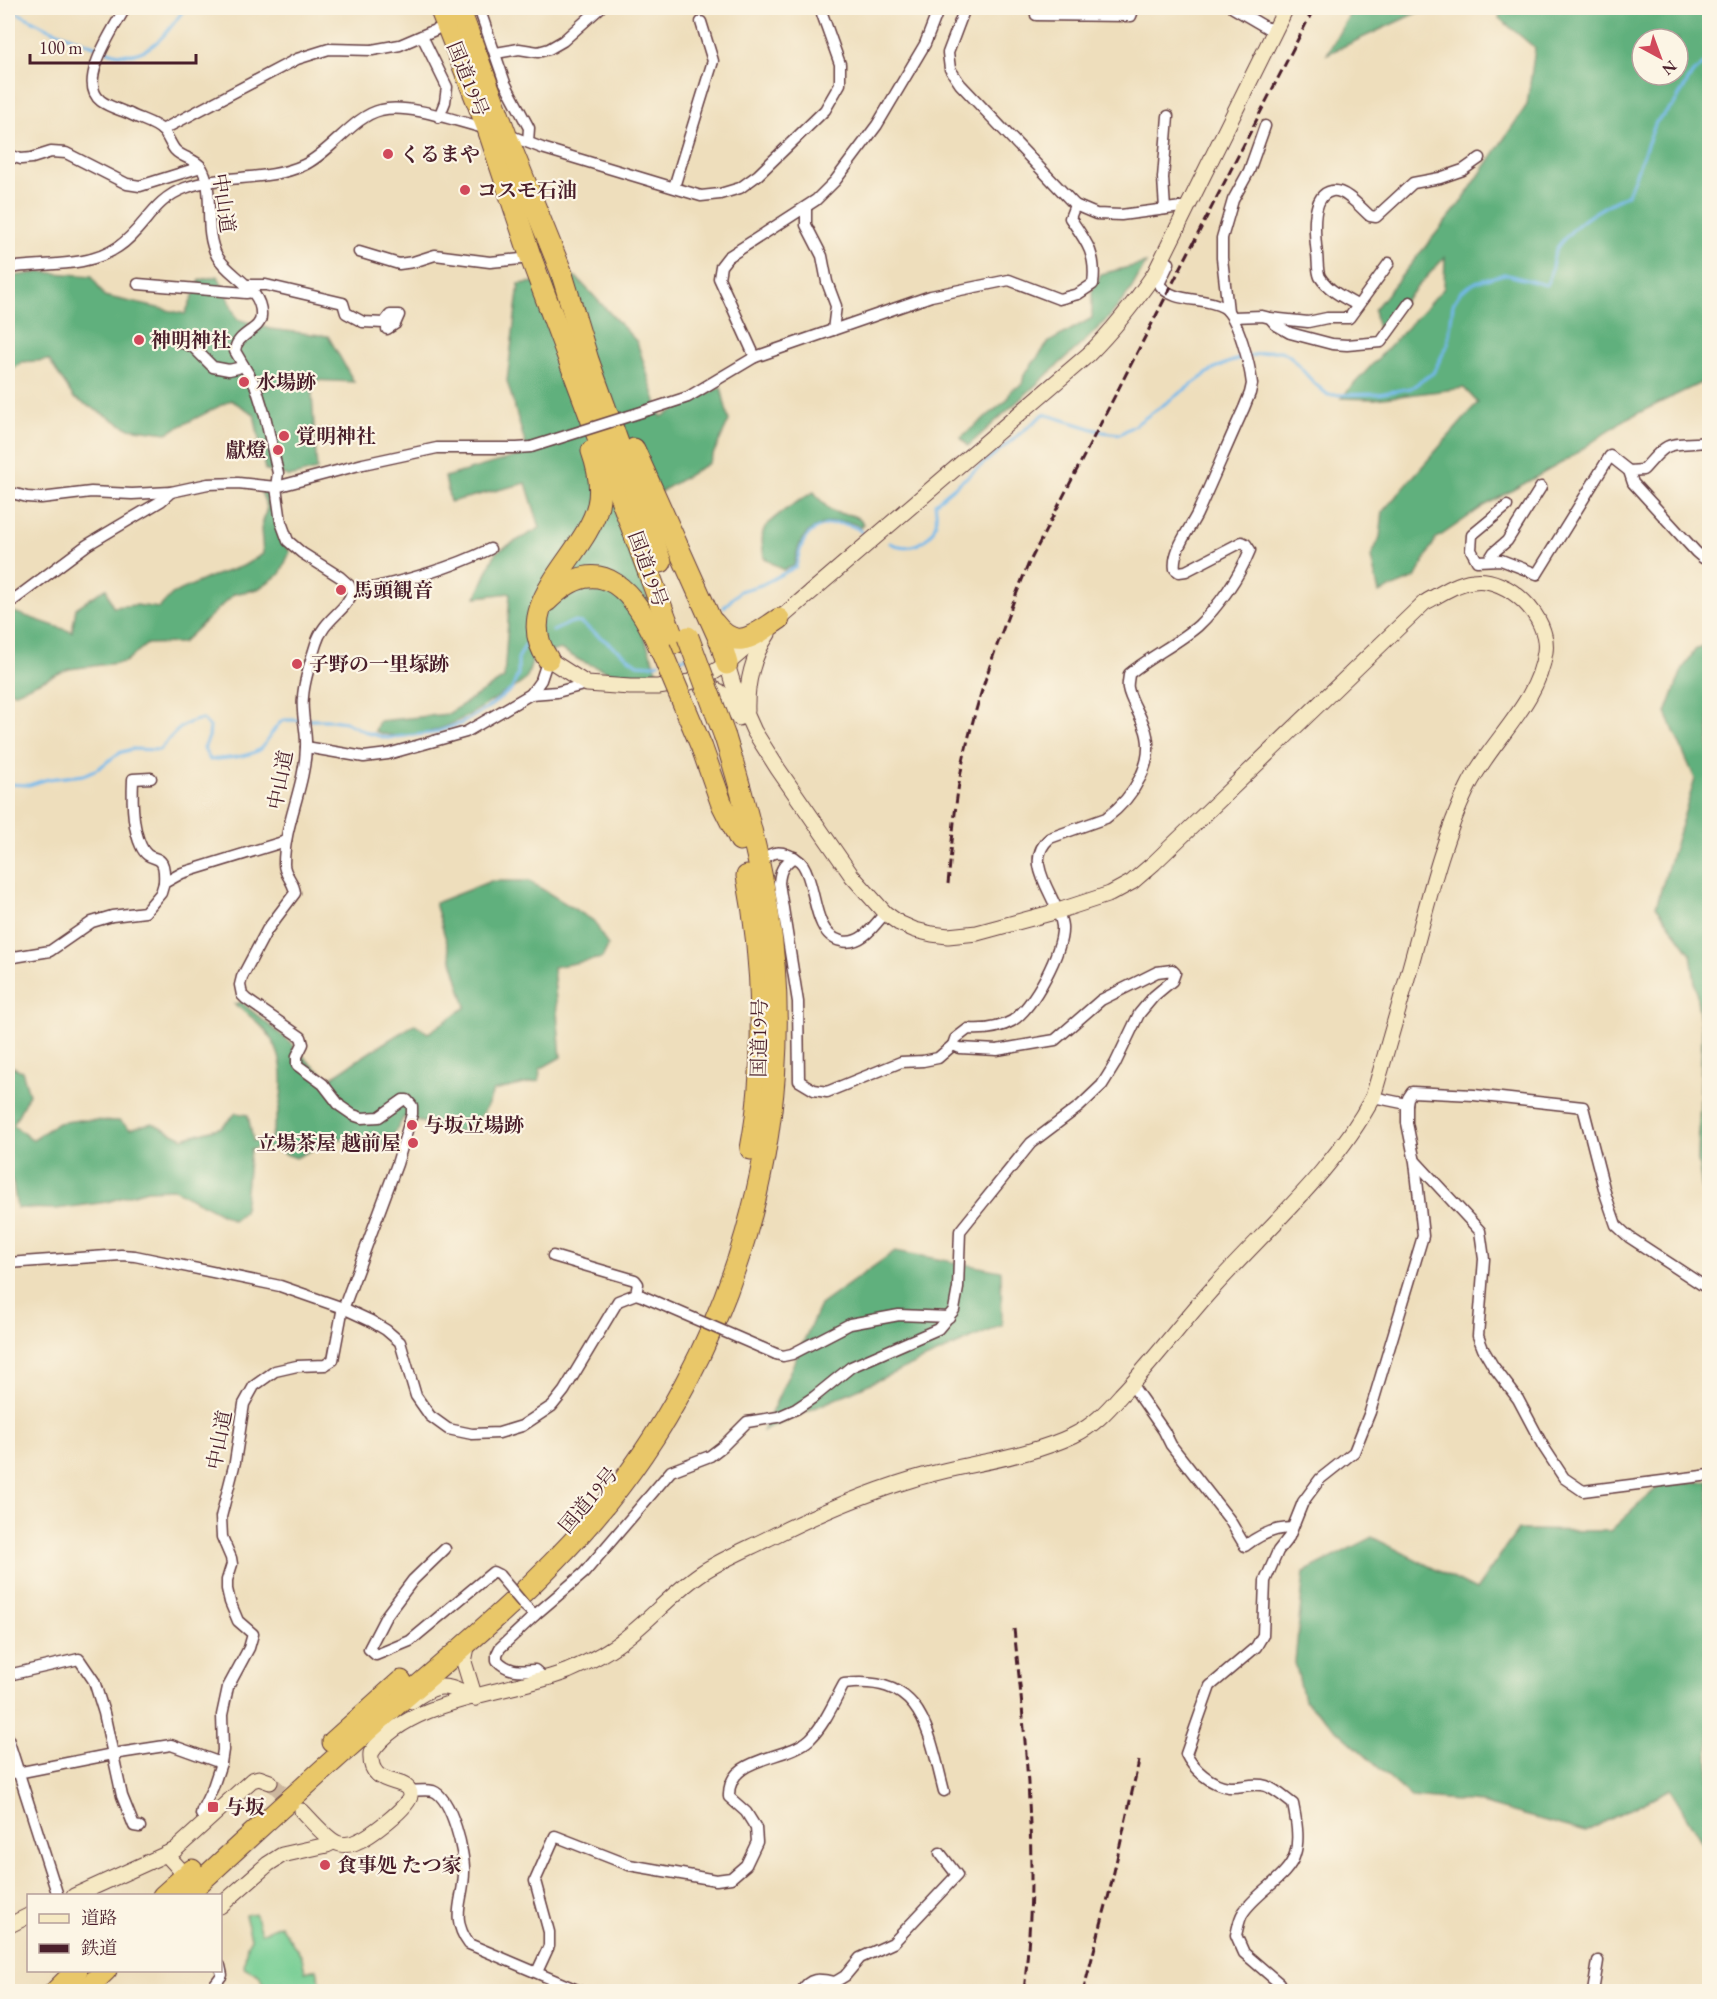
<svg xmlns="http://www.w3.org/2000/svg" width="1717" height="1999" font-family="'EB Garamond','Noto Serif JP',serif">
	<style>
		.green { fill: #75cd93; stroke: #60765f; stroke-width: 1.5 }
		.forest { fill: #60b07d; stroke: #556854; stroke-width: 1.5; fill-rule: evenodd }
		.lines { fill: none; stroke-linecap: round; stroke-linejoin: round }
		.stream { stroke: #75b9eb; stroke-width: 3 }
		.secondary-tunnel { stroke: #cdb89f; stroke-width: 15; stroke-dasharray: 15 8; stroke-linecap: butt }
		.street-casing { stroke: #633c41; stroke-width: 13 }
		.secondary-casing { stroke: #633c41; stroke-width: 17 }
		.highway-casing { stroke: #633c41; stroke-width: 23 }
		.street { stroke: #fff; stroke-width: 10 }
		.secondary { stroke: #f6e9c3; stroke-width: 15 }
		.highway { stroke: #e9c769; stroke-width: 21 }
		.rail { stroke: #4a1f2b; stroke-width: 3; stroke-dasharray: 9 4.5; stroke-linecap: butt }
		.street-bridge-casing { stroke: #633c41; stroke-width: 13; stroke-linecap: butt }
		.highway-bridge-casing { stroke: #633c41; stroke-width: 23; stroke-linecap: butt }
		.street-bridge { stroke: #fff; stroke-width: 10 }
		.highway-bridge { stroke: #e9c769; stroke-width: 21 }
		.poi-dot { fill: #d1495b; stroke: #fcf5e5; stroke-width: 2 }
		.labels { text-anchor: middle; stroke-width: 4.5; stroke-linejoin: round; paint-order: stroke }
		.street-label { font-size: 20px; fill: #4a1f2b; stroke: #fcf5e5 }
		.poi-label { font-size: 20px; font-weight: bold; fill: #4a1f2b; stroke: #fcf5e5; text-anchor: start }
	</style>
	<rect width="100%" height="100%" fill="#fcf5e5"/>
	<filter id="ink" filterUnits="userSpaceOnUse"><feTurbulence type="fractalNoise" baseFrequency=".0167" numOctaves="2"/><feDisplacementMap in="SourceGraphic" scale="12" xChannelSelector="R" yChannelSelector="G"/><feConvolveMatrix kernelMatrix="1 2 1 2 8 2 1 2 1" color-interpolation-filters="sRGB"/></filter>
	<filter id="wash" filterUnits="userSpaceOnUse"><feTurbulence type="fractalNoise" baseFrequency=".008" numOctaves="4" result="noise"/><feDisplacementMap in="SourceGraphic" scale="24" xChannelSelector="R" yChannelSelector="G"/><feGaussianBlur stdDeviation="1.35" result="paint"/><feColorMatrix in="noise" values="0 0 0 0 0 0 0 0 0 0 0 0 0 0 0 0 0 1.4 0 .05"/><feComposite in="paint" operator="in"/></filter>
	<g filter="url(#wash)">
		<rect width="100%" height="100%" fill="#eedebc"/>
		<path class="green" d="M255,1913L261,1933L280,1925L302,1957L305,1972L317,1969L322,1991H266L259,1975L244,1967L247,1945L251,1938L245,1915Z"/>
		<g class="forest">
			<path d="M1353,8H1427L1327,54Z"/>
			<path d="M1501,8H1709V379L1624,420L1565,461L1484,506L1436,539L1415,578L1379,593L1371,557L1380,537L1383,511L1478,403L1464,388L1375,399L1341,398L1444,288L1445,257L1378,329L1374,310L1459,205L1527,105L1535,48L1499,18ZM1642,39H1678V75H1642Z"/>
			<path d="M1146,263L1130,291L1111,315L1087,339L968,446L961,437L1007,400L1011,390L1022,385L1024,375L1049,342L1092,318V291L1101,274Z"/>
			<path d="M42,272L92,276L104,296L185,314L200,280L218,276L237,319L270,329L328,336L354,382L311,380L317,470L289,477C282,472 273,474 265,470L254,414L231,400L167,433L128,428L74,398L49,360L22,362L8,373V277Z"/>
			<path d="M576,277L637,342L661,417L721,387L729,421L709,463L618,517L650,604L635,613L659,676H620L581,661L560,649L533,658C531,664 529,675 525,680C519,686 508,691 501,695C467,718 417,749 375,731L379,721L448,714L504,678L510,593L476,597L496,552L540,528L526,483L450,502L445,477L528,453L507,381L519,284Z"/>
			<path d="M269,491L281,537L290,552L280,574L258,589L234,594L182,643L147,644L125,662L69,669L14,693L8,689V613L11,611L72,632L76,608L106,588L113,607L136,605L159,608L172,594L210,577L243,566L263,554L261,529L267,507L261,492Z"/>
			<path d="M814,492C819,498 825,507 832,511C844,517 852,510 864,524L861,528C846,516 814,522 803,538C798,546 796,556 794,566L783,570L764,558C763,549 760,538 764,529C772,516 800,500 814,492Z"/>
			<path d="M1709,642V1236L1698,1161L1702,1035L1691,954L1656,906L1695,779L1666,713L1682,670L1695,650Z"/>
			<path d="M491,881H529L594,921L608,946L602,958L553,967L561,1057L540,1069L539,1081L493,1091C486,1114 478,1121 458,1133L404,1117L387,1147L336,1138L296,1158L263,1146L250,1150L244,1211L233,1220L174,1189L147,1190L107,1202L56,1209L17,1208L13,1183L9,1175H8V1078L11,1066L22,1071L29,1094L13,1125L32,1140L58,1123L79,1120L120,1121L130,1129L152,1123L183,1138L222,1127L236,1113L248,1115L253,1141L270,1140C283,1102 293,1057 260,1025C252,1017 242,1010 234,1004L241,1002L291,1043L310,1063L329,1079L376,1048L415,1024L428,1033L466,1007L435,903Z"/>
			<path d="M895,1251L1001,1271L1002,1325L763,1431L820,1305Z"/>
			<path d="M1709,1481V1854L1670,1789L1585,1832L1481,1803L1411,1797L1304,1700L1295,1662L1304,1572L1372,1537L1476,1590L1518,1530L1610,1531L1659,1486Z"/>
		</g>
		<g class="lines">
			<g class="stream">
				<path d="M8,8L45,27L99,48"/>
				<path d="M105,50C145,66 165,36 185,8"/>
				<path d="M890,543C908,552 930,544 936,523C937,517 936,509 935,503L1044,414L1103,432L1120,434L1135,425L1215,368L1238,359L1270,351H1281L1290,356L1313,382L1328,395L1379,394L1411,388L1433,373L1448,344L1453,304L1461,291L1476,282L1504,274L1546,285C1553,275 1551,262 1556,250C1558,245 1563,240 1567,236C1584,216 1606,206 1628,194L1656,122L1673,106L1692,74L1710,58"/>
				<path d="M724,607L740,591L761,585L796,567C798,557 800,547 805,539C817,521 847,519 862,532"/>
				<path d="M553,631L572,622L581,623L637,664L652,665L659,663"/>
				<path d="M674,660L688,657"/>
				<path d="M308,720H331L345,722L368,733L387,738L433,733L462,723L489,707L512,689L518,674V659L525,645"/>
				<path d="M8,784L29,785L48,779L84,775L99,768L119,753L132,749L159,750C174,734 180,723 202,719L210,727L209,737L204,748L210,760C223,758 253,758 262,747C270,738 273,728 283,720H301"/>
			</g>
		</g>
	</g>
	<g filter="url(#ink)">
		<g class="lines">
			<path class="secondary-tunnel" d="M270,1782L297,1806"/>
			<defs>
				<g id="street">
					<path d="M125,8C114,29 76,82 101,101C109,107 121,110 130,114C139,119 156,123 163,131C168,136 170,144 175,150C182,158 196,159 201,167C216,190 202,229 217,256C229,277 263,288 261,316C261,331 236,333 235,351L256,387L265,416L278,473L276,487L281,522L288,541L302,553L340,577L349,585L352,592C347,611 323,619 316,644C311,660 304,680 303,697C301,714 307,731 306,747C305,787 284,824 284,864C284,875 294,881 295,893L267,930L242,977L240,985L242,995L246,999L301,1037L303,1044L297,1056V1065L323,1084L340,1106L353,1115L362,1118L379,1117L403,1100H407L412,1106V1114L397,1164L342,1312L333,1360L325,1365L297,1366L275,1371L254,1386L244,1404L235,1462L221,1517L222,1537L231,1558L232,1564L227,1580V1589L230,1602L238,1621L253,1634L249,1648L228,1687L222,1715L223,1750L221,1763L213,1787L202,1810L201,1814L206,1822"/>
					<path d="M479,8L505,83L529,128L528,142"/>
					<path d="M965,8L948,53L950,69L960,84L1075,205L1096,214L1121,215L1189,206"/>
					<path d="M1233,8L1274,32"/>
					<path d="M1036,15L1131,16L1134,8"/>
					<path d="M422,36L447,87L445,102L439,117"/>
					<path d="M496,53L519,49L538,52L549,49L563,41L600,8"/>
					<path d="M162,130L297,59L329,49L372,50L400,45L435,30"/>
					<path d="M506,134L542,148L701,196L720,194L740,188L758,175L825,110L840,84V64L820,8"/>
					<path d="M8,155L21,159L32,158L51,152L66,153L127,184L140,186L201,167"/>
					<path d="M674,187L713,61L701,22"/>
					<path d="M806,207V225L822,256L827,282L836,306L833,330"/>
					<path d="M1165,209L1163,178L1168,116"/>
					<path d="M359,252L399,264L413,262L435,255L490,262L531,258"/>
					<path d="M8,268C43,262 86,269 118,247C145,229 152,200 185,188C223,174 267,182 304,165C331,152 354,116 381,110C409,103 459,122 488,129"/>
					<path d="M138,284L246,293L252,292"/>
					<path d="M247,285H266L343,303L346,313L363,322L384,323L390,315H399L395,324L387,329"/>
					<path d="M1357,305C1344,298 1328,290 1320,277C1317,271 1318,261 1317,254C1315,238 1309,195 1332,191C1345,189 1361,208 1370,216L1376,217L1413,183L1440,178L1463,170L1480,158"/>
					<path d="M1228,311L1222,258V238L1233,200L1249,171L1265,126"/>
					<path d="M1233,317L1262,316L1270,318L1276,325L1290,333L1332,344L1347,345L1381,342L1410,302"/>
					<path d="M1270,318L1308,322L1327,318H1349L1389,263"/>
					<path d="M180,342L193,347L213,367L229,370L238,368L243,365"/>
					<path d="M755,357L719,278L721,266L728,257L816,200L835,181L877,125L925,44L939,8"/>
					<path d="M648,410L688,397L755,357L931,296L1009,280L1059,299L1078,294L1093,284C1097,254 1086,241 1070,218L1075,205"/>
					<path d="M1629,471L1643,470C1650,463 1657,453 1665,448C1675,441 1696,445 1710,441"/>
					<path d="M8,492L27,497L41,498L91,492L132,494L171,492L208,484L238,483L276,487L363,464L437,448H517L531,447"/>
					<path d="M1507,506L1472,535L1471,550L1477,561L1501,560L1537,574L1610,456L1629,471L1633,483L1696,552L1703,558"/>
					<path d="M1489,560L1494,552L1507,541L1541,487"/>
					<path d="M352,592C399,583 447,570 490,549"/>
					<path d="M8,604L87,545L161,501L171,492"/>
					<path d="M531,694L557,692L587,684"/>
					<path d="M306,747L364,757L388,754L466,732L531,694L541,680L548,659"/>
					<path d="M151,778L133,779C132,800 132,827 141,846C151,868 166,846 164,883"/>
					<path d="M794,857C783,865 780,870 779,883L798,1002L799,1081L814,1090L827,1092L901,1062L923,1061L938,1058L953,1045"/>
					<path d="M760,864C766,856 772,851 783,853C790,855 799,859 803,865C817,886 812,934 841,941C861,946 874,926 885,913"/>
					<path d="M8,958L50,951L92,922L112,916L145,912L161,893L164,883L182,873L286,841"/>
					<path d="M1407,1104L1408,1098L1412,1092L1474,1095L1583,1107L1606,1196L1616,1225L1629,1237L1710,1290"/>
					<path d="M1416,1162L1480,1231L1484,1259L1478,1336L1483,1349L1493,1366L1518,1399L1543,1446L1564,1478L1583,1491L1710,1475"/>
					<path d="M553,1256L635,1280L638,1284L636,1294"/>
					<path d="M8,1263L121,1255L135,1256L280,1286L343,1308L371,1321L386,1330L400,1342L416,1396L430,1416L448,1429L472,1434L499,1433L522,1426L552,1406L564,1391L618,1301L636,1294L642,1296"/>
					<path d="M776,1354L783,1356L792,1354L850,1324L899,1315L949,1317"/>
					<path d="M1132,1385L1164,1431L1171,1445L1229,1519L1245,1546C1259,1535 1275,1528 1292,1528"/>
					<path d="M445,1549L413,1580L386,1616L369,1649L376,1655L410,1641L493,1572L499,1575"/>
					<path d="M525,1606L535,1615L500,1648L497,1654V1660C508,1672 519,1671 535,1670L544,1678"/>
					<path d="M535,1615L584,1573L671,1471L710,1456L723,1446L747,1422L778,1417L796,1409L814,1397L851,1367L938,1329L954,1310L958,1288L960,1231L1031,1143L1080,1106L1102,1085L1115,1064L1139,1014L1154,996L1172,981L1175,973L1172,970L1157,972L1101,1000L1055,1040L997,1050L960,1048L953,1045L955,1039L968,1029C983,1030 998,1029 1012,1021C1033,1008 1064,950 1062,926C1059,898 1020,863 1050,838L1106,818C1133,798 1158,760 1144,726C1140,714 1130,700 1128,688C1127,684 1129,678 1129,674C1151,656 1177,644 1198,626C1219,606 1239,577 1250,550L1246,544L1242,542L1186,571L1179,572L1175,569C1172,551 1189,530 1197,514C1213,479 1228,443 1244,408L1250,393L1252,384C1250,366 1238,316 1223,307C1202,296 1173,304 1159,284L1169,263L1162,259"/>
					<path d="M8,1675L79,1659L94,1681L104,1713L122,1796L134,1826L140,1827"/>
					<path d="M8,1739L58,1896"/>
					<path d="M8,1772L17,1773L113,1754L171,1745L221,1763"/>
					<path d="M409,1791C416,1791 426,1789 433,1791C452,1798 465,1854 464,1872C464,1900 449,1917 469,1944L582,1992"/>
					<path d="M537,1972L549,1946V1932L535,1881L555,1836L629,1865L716,1880L731,1878L746,1865L757,1842L756,1828L746,1812L729,1797C727,1755 786,1761 810,1739C825,1724 834,1702 844,1684C923,1674 928,1730 944,1791"/>
					<path d="M209,1992L222,1975L220,1966"/>
					<path d="M801,1992C810,1976 820,1979 835,1982L845,1976L860,1958L893,1943L957,1875L940,1853"/>
					<path d="M1284,1992L1279,1983L1244,1953L1236,1935C1238,1928 1239,1919 1243,1913C1256,1892 1289,1877 1295,1854C1300,1839 1296,1819 1293,1804C1285,1798 1275,1789 1266,1786C1253,1782 1242,1788 1229,1787C1211,1785 1193,1769 1186,1754L1210,1686L1256,1647L1263,1635L1265,1581L1278,1551L1289,1537L1303,1502L1320,1479L1354,1452L1370,1412L1423,1236L1415,1162L1407,1123V1104L1373,1097"/>
					<path d="M1593,1992L1598,1961"/>
				</g>
				<g id="secondary">
					<path d="M548,659L587,684L630,687H658L690,682L709,675L727,664L1089,354C1114,329 1135,302 1155,273L1286,8"/>
					<path d="M702,688C723,686 729,702 739,718"/>
					<path d="M747,711C746,684 753,655 768,634"/>
					<path d="M468,1642L464,1662L475,1698"/>
					<path d="M412,1701C439,1681 446,1685 475,1698"/>
					<path d="M302,1811C311,1820 329,1842 340,1844C346,1845 353,1844 358,1841C369,1837 409,1807 410,1796C411,1774 368,1791 371,1753C408,1697 510,1694 568,1671C589,1662 610,1651 627,1637C653,1617 675,1590 703,1572C723,1559 747,1549 769,1538C815,1515 863,1494 913,1479C965,1463 1024,1459 1074,1435C1093,1426 1107,1411 1121,1395C1154,1361 1182,1322 1214,1287C1269,1226 1335,1170 1373,1097C1387,1049 1401,1001 1414,953C1429,898 1442,841 1467,789C1489,742 1538,705 1545,652C1550,617 1508,576 1473,581C1456,583 1439,595 1424,603L1154,863L1132,882L1110,894L1058,911L977,933L948,936L932,934L915,930L899,923L885,913L852,876L778,769L754,731L733,684L727,664"/>
					<path d="M166,1854L186,1876"/>
					<path d="M74,1896L175,1850L252,1780L259,1778L270,1782"/>
					<path d="M220,1906L268,1864L282,1855L327,1845L333,1842"/>
					<path d="M8,1926L28,1916"/>
				</g>
				<g id="highway">
					<path d="M440,8L488,129L531,258L675,643"/>
					<path d="M459,8L506,135L561,271L588,360L661,562"/>
					<path d="M634,449L721,643L727,664"/>
					<path d="M547,601C602,545 637,596 660,648"/>
					<path d="M714,623C737,653 754,635 779,619"/>
					<path d="M548,659C509,604 586,556 598,505C602,487 598,468 592,451"/>
					<path d="M702,748L721,802L740,840"/>
					<path d="M747,876C763,959 767,1065 751,1149"/>
					<path d="M333,1742L401,1681"/>
					<path d="M163,1896L192,1870"/>
					<path d="M185,1896C255,1831 325,1767 397,1704C465,1645 536,1586 594,1518C734,1354 801,1126 768,913C759,853 743,795 725,737"/>
					<path d="M55,1992L77,1970"/>
					<path d="M83,1992L106,1970"/>
				</g>
			</defs>
			<use href="#street" class="street-casing"/>
			<use href="#secondary" class="secondary-casing"/>
			<use href="#highway" class="highway-casing"/>
			<use href="#street" class="street"/>
			<use href="#secondary" class="secondary"/>
			<use href="#highway" class="highway"/>
			<g class="rail">
				<path d="M948,884C952,843 955,801 963,761C978,693 1002,629 1028,565L1314,8"/>
				<path d="M1014,1629C1023,1711 1031,1794 1031,1877C1031,1915 1028,1953 1024,1992"/>
				<path d="M1083,1992L1109,1894L1139,1761"/>
			</g>
			<defs>
				<g id="street-bridge">
					<path d="M531,447L648,410"/>
					<path d="M642,1296L776,1354"/>
					<path d="M499,1575L525,1606"/>
				</g>
				<g id="highway-bridge">
					<path d="M688,637L725,737"/>
					<path d="M660,648L702,748"/>
				</g>
			</defs>
			<use href="#street-bridge" class="street-bridge-casing"/>
			<use href="#highway-bridge" class="highway-bridge-casing"/>
			<use href="#street-bridge" class="street-bridge"/>
			<use href="#highway-bridge" class="highway-bridge"/>
		</g>
	</g>
	<g class="poi-dot">
		<circle cx="388" cy="154" r="6"/>
		<circle cx="465" cy="190" r="6"/>
		<circle cx="139" cy="340" r="6"/>
		<circle cx="244" cy="382" r="6"/>
		<circle cx="284" cy="436" r="6"/>
		<circle cx="278" cy="450" r="6"/>
		<circle cx="341" cy="590" r="6"/>
		<circle cx="297" cy="664" r="6"/>
		<circle cx="412" cy="1125" r="6"/>
		<circle cx="413" cy="1143" r="6"/>
		<rect x="207" y="1801" width="12" height="12" rx="3"/>
		<circle cx="325" cy="1865" r="6"/>
	</g>
	<g class="labels">
		<g class="street-label">
			<text transform="translate(468 79) rotate(68)" y="7">国道19号</text>
			<text transform="translate(224 203) rotate(82)" y="7">中山道</text>
			<text transform="translate(648 569) rotate(70)" y="7">国道19号</text>
			<text transform="translate(280 780) rotate(-79)" y="7">中山道</text>
			<text transform="translate(759 1038) rotate(-89)" y="7">国道19号</text>
			<text transform="translate(219 1440) rotate(-79)" y="7">中山道</text>
			<text transform="translate(588 1500) rotate(-50)" y="7">国道19号</text>
		</g>
		<g class="poi-label">
			<text x="400" y="161">くるまや</text>
			<text x="477" y="197">コスモ石油</text>
			<text x="151" y="347">神明神社</text>
			<text x="256" y="389">水場跡</text>
			<text x="296" y="443">覚明神社</text>
			<text x="266" y="457" text-anchor="end">獻燈</text>
			<text x="353" y="597">馬頭観音</text>
			<text x="309" y="671">子野の一里塚跡</text>
			<text x="424" y="1132">与坂立場跡</text>
			<text x="401" y="1150" text-anchor="end">立場茶屋 越前屋</text>
			<text x="225" y="1814">与坂</text>
			<text x="337" y="1872">食事処 たつ家</text>
		</g>
	</g>
	<rect width="1717" height="1999" fill="none" stroke="#fcf5e5" stroke-width="30"/>
	<rect x="27" y="1894" width="195" height="78" fill="#fcf5e5" stroke="#b59f9b" stroke-width="1.5"/>
	<rect x="39" y="1914" width="30" height="9" fill="#f6e9c3" stroke="#b59f9b" stroke-width="1.5"/>
	<text x="81" y="1924" font-size="18" fill="#4a1f2b">道路</text>
	<rect x="39" y="1944" width="30" height="9" fill="#4a1f2b" stroke="#b59f9b" stroke-width="1.5"/>
	<text x="81" y="1954" font-size="18" fill="#4a1f2b">鉄道</text>
	<g transform="translate(1660 57) rotate(139)"><circle r="28" fill="#fcf5e5" stroke="#b59f9b" stroke-width="1.5"/>
	<path d="M0-4.5L10 22L0 15L-10 22Z" fill="#d1495b"/>
	<text y="-9" font-size="16" font-weight="bold" text-anchor="middle" fill="#4a1f2b">N</text>
	</g>
	<path d="M30 54v9h166v-9" fill="none" stroke="#4a1f2b" stroke-width="3"/>
	<text x="39" y="54" font-size="18" fill="#4a1f2b" stroke="#fcf5e5" stroke-width="4.5" paint-order="stroke">100 m</text>
</svg>
